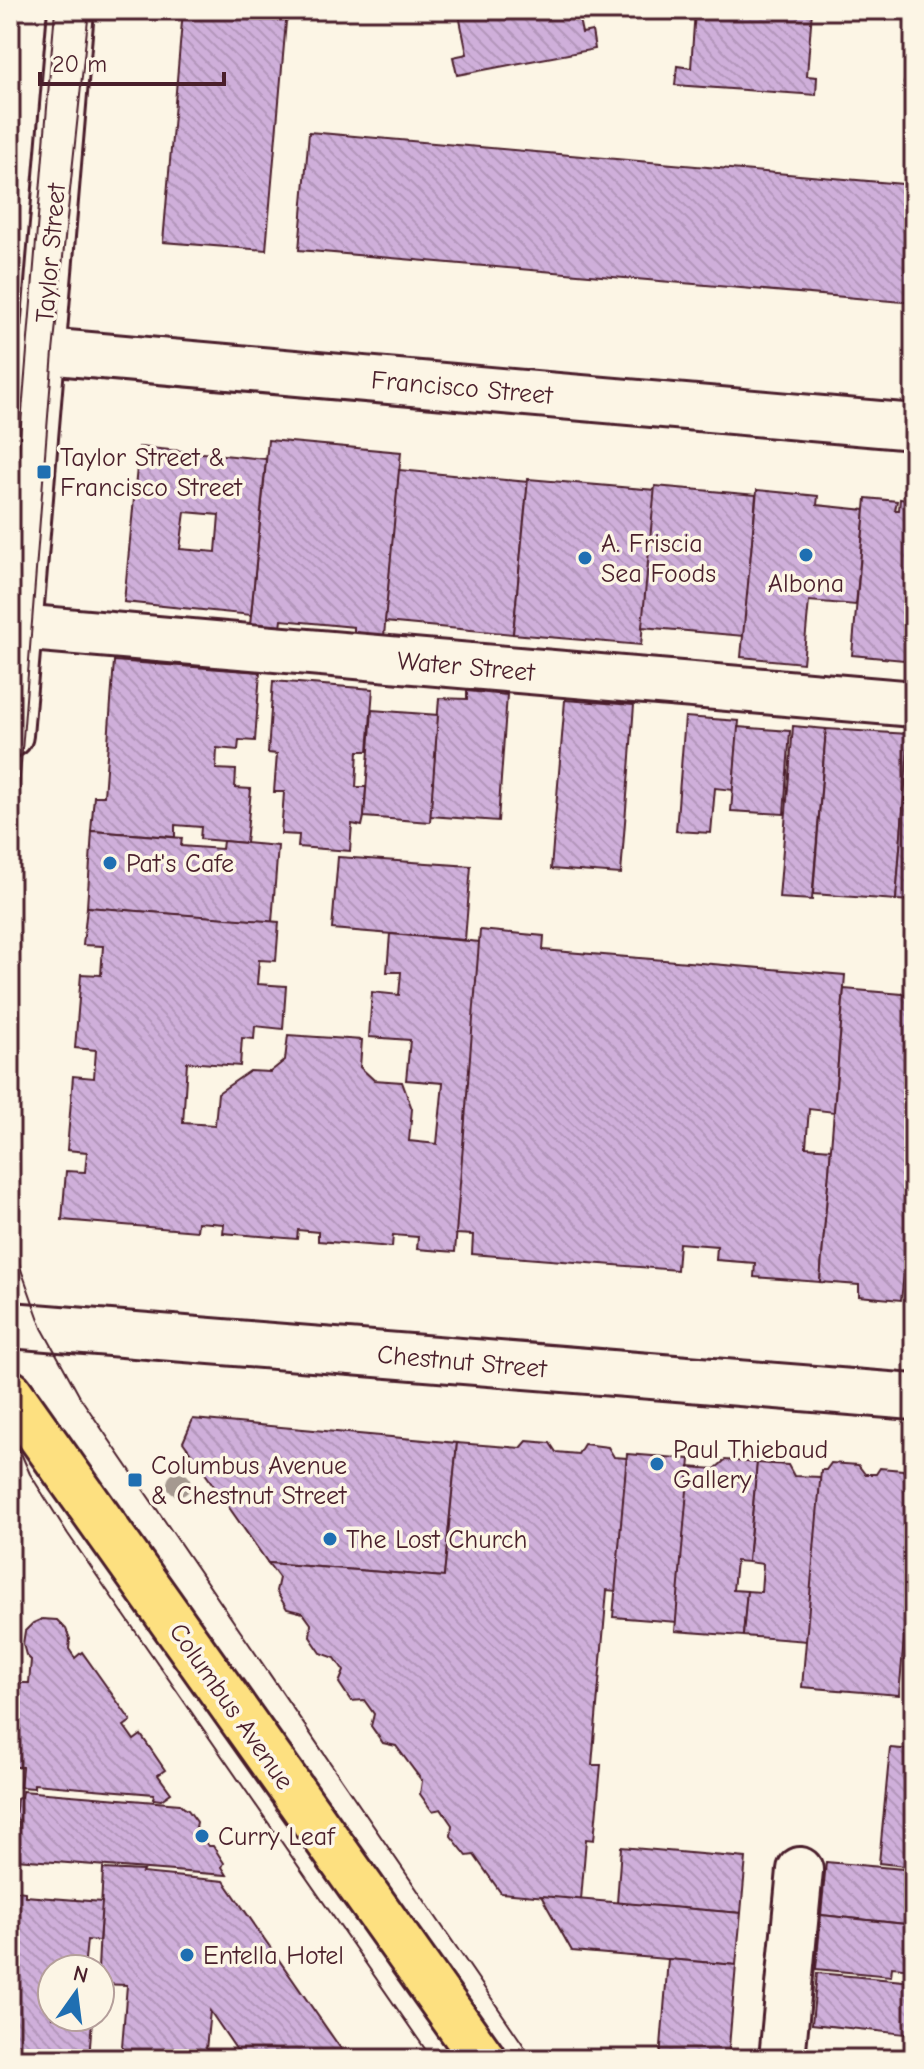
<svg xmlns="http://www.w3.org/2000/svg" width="924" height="2069" font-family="'Comic Neue',sans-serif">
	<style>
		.building { fill: url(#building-back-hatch); stroke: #4a1f2b; stroke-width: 2; fill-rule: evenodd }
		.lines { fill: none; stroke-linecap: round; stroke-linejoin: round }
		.minor-casing { stroke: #4a1f2b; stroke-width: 50 }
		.major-casing { stroke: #4a1f2b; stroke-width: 50 }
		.minor { stroke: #fcf5e5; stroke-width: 44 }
		.major { stroke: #fde080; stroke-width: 44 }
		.tram { stroke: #4a1f2b; stroke-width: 2 }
		.tree { fill: #a59990 }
		.poi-dot { fill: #1f6fb2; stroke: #fcf5e5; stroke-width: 3 }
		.labels { text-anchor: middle; stroke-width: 7; stroke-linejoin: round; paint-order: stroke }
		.street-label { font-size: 26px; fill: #4a1f2b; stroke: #fcf5e5 }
		.poi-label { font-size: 26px; fill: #4a1f2b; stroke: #fcf5e5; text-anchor: start }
	</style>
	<defs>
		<pattern id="building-back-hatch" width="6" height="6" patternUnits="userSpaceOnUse" patternTransform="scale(2)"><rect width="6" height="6" fill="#cfafda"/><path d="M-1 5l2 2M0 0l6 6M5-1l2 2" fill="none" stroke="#b396bb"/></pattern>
	</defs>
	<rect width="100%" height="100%" fill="#fcf5e5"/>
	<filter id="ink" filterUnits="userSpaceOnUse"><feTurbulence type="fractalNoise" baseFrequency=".0125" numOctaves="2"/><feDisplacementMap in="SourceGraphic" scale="16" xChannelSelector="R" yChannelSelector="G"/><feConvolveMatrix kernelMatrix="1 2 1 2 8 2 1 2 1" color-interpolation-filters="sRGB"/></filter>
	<g filter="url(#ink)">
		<g class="building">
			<path d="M183,10H287L266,250L163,242Z"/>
			<path d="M458,10H577L582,33L592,31L595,49L457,75L453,57L467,54Z"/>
			<path d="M695,10H812L807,76L817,77L816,95L675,85L677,66L691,68Z"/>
			<path d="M910,65L914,66V86L904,83Z"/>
			<path d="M309,132L914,185V303L299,250Z"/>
			<path d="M268,440L401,452L384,636L354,633V627L282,620L281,628L250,625Z"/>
			<path d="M139,447L266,459L251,615L124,602ZM185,512L219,515L216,552L180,549Z"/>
			<path d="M399,470L528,482L513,634L385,622Z"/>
			<path d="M528,479L655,490L641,645L513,634Z"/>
			<path d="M655,486L756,495L744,636L642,627Z"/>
			<path d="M757,490L818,496L817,505L865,510L856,605L809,601L803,663L741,657Z"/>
			<path d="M866,498L897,501L895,510H899L900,499L914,501V661L852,655Z"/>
			<path d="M114,661L260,672L255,741L239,740L238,750L217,748L216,769L236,770L235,788L251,789L246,843L200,839L201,827L175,825V837L91,831L94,796H104Z"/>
			<path d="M273,681L373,689L368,751H358L356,787H366L364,817L362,826L352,824L350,851L298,847L299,835L281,834L284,792H274L277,754L268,753Z"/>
			<path d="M467,691L507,695L498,821L430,816L439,698L467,699Z"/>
			<path d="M565,700L634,705L621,874L551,869Z"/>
			<path d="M372,710L438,715L430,822L364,817Z"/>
			<path d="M685,717L739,721L733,790L715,788L711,833L676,831Z"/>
			<path d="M793,726L826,729L812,900L779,898Z"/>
			<path d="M738,727L790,731L784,814L731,811Z"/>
			<path d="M826,729L909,734L896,900L813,894Z"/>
			<path d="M909,734L914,735V901L896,900Z"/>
			<path d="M92,831L182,838L181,846L222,849L223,841L278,846L272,922L87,907Z"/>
			<path d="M338,857L471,866L465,940L332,929Z"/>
			<path d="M87,907L279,922L276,961L259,960L257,984L286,986L283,1029L255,1026L254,1039L242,1038L240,1066L187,1062L183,1123L215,1125L218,1093L250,1071L270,1072L285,1060L288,1035L362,1040L360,1067L374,1080L402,1082L412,1109L409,1141L437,1144L443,1083L406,1080L410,1040L369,1037L372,992L399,995L401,972H387L390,934L480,942L455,1252L417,1249L418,1237L393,1235L392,1247L318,1241V1232L298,1230L297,1239L223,1233L224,1224L198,1222L197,1231L62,1220L66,1171L85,1172L87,1152L67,1150L73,1076L94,1078L96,1050L75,1048L81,974L101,975L103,946L83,945Z"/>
			<path d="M480,930L544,936L543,950L845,975L834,1112L809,1109L806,1147L831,1149L820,1282L754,1277L755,1263L716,1260L717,1246L679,1243L677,1270L472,1254L473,1235L456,1234Z"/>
			<path d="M844,989L914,995V1267H905L901,1300L859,1296V1285L820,1282Z"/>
			<path d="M193,1419L457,1443L444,1577L268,1563L183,1442Z"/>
			<path d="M527,1441L550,1443L556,1452L578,1454L584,1444L608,1447L614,1457L627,1458L616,1591L607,1590L592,1765H601L594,1840L586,1839L581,1900L501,1893L474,1855L467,1856L451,1836L452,1825L441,1809L432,1811L420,1794L422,1781L396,1746L383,1743L371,1726L374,1714L364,1700L351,1701L339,1683L344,1671L335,1658L321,1653L310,1637L311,1624L303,1613L287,1609L276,1591L279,1578L268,1563L444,1577L457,1443L521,1448Z"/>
			<path d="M627,1454L690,1459L677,1622L613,1617Z"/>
			<path d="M725,1460L757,1463L748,1562L736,1561L733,1590L747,1591L743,1636L675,1631L689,1467L715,1469Z"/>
			<path d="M757,1463L788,1465L794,1476L821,1477L807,1641L743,1636L747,1591L761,1592L763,1564L748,1562Z"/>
			<path d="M831,1463L858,1465L865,1474H876L880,1468L903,1470L907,1478H914V1529L899,1695L802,1687L821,1470H826Z"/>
			<path d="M914,1529V1625H906Z"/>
			<path d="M42,1619L57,1620L66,1629L70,1639L69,1649L75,1658L82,1652L131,1721L124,1726L134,1740L141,1735L165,1770L158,1775L171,1793L161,1800L153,1799L154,1794L34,1784V1788L20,1787L22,1767H13L20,1683H29L31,1660L26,1655L23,1644L25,1631L33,1623Z"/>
			<path d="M890,1748L914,1750V1867L879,1863Z"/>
			<path d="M22,1791L180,1804L184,1808L188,1810L197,1822L196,1827L208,1846H213L224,1863L222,1867L227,1875L16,1859L17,1852L13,1850L14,1832L18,1830L19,1820L15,1819L17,1799L21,1797Z"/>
			<path d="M621,1847L746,1858L741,1913L617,1903Z"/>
			<path d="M826,1862L914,1870V1914H907L906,1924L821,1915Z"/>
			<path d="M103,1869L143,1871L142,1873L224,1881L348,2059H243L210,2011L205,2059H121L127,1985L100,1984V1969H98Z"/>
			<path d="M12,1890L25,1892V1896L102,1902L99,1941L87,1940L84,1969H52V2017H81V2020H92L89,2059H10V1896Z"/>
			<path d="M541,1896L741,1913L736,1965L572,1951Z"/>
			<path d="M821,1915L914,1925V1969L892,1967L891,1976L816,1969Z"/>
			<path d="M668,1959L736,1965L728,2059H660Z"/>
			<path d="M817,1973L914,1982V2035L812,2024Z"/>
			<path d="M814,2053L855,2058V2059H814Z"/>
		</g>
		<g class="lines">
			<defs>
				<g id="minor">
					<path d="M10,348L914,427"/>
					<path d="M18,627L914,704"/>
					<path d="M10,735L71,10"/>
					<path d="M10,1325L914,1397"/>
					<path d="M782,2059L800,1870"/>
				</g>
				<path id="major" d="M10,1393L483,2059"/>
			</defs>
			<use href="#minor" class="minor-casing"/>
			<use href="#major" class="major-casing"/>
			<use href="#minor" class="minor"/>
			<use href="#major" class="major"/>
			<g class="tram">
				<path d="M10,558L55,10"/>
				<path d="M10,905L53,352L89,10"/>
				<path d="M10,1220L18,1261L42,1328L80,1397L533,2059"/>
				<path d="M10,1428L30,1474L68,1534L432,2059"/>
			</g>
		</g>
		<circle class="tree" cx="179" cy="1484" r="12"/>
	</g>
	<g class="poi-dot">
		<rect x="36" y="464" width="16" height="16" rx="4"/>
		<circle cx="806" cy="555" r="8"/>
		<circle cx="585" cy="558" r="8"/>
		<circle cx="110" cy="863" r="8"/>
		<circle cx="657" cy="1464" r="8"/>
		<rect x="127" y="1472" width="16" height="16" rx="4"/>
		<circle cx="330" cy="1539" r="8"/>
		<circle cx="202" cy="1836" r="8"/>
		<circle cx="187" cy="1955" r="8"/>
	</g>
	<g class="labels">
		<g class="street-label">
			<text transform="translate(50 253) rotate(-85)" y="9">Taylor Street</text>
			<text transform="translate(462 387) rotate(5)" y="9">Francisco Street</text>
			<text transform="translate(466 666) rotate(5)" y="9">Water Street</text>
			<text transform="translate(462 1361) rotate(5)" y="9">Chestnut Street</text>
			<text transform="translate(232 1706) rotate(55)" y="9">Columbus Avenue</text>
		</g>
		<g class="poi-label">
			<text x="60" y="466">Taylor Street &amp;<tspan x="60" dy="30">Francisco Street</tspan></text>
			<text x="601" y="552">A. Friscia<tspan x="601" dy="30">Sea Foods</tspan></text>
			<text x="806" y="592" text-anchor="middle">Albona</text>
			<text x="126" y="872">Pat's Cafe</text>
			<text x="673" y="1458">Paul Thiebaud<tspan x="673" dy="30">Gallery</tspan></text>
			<text x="151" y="1474">Columbus Avenue<tspan x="151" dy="30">&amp; Chestnut Street</tspan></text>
			<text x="346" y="1548">The Lost Church</text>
			<text x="218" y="1845">Curry Leaf</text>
			<text x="203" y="1964">Entella Hotel</text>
		</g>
	</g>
	<rect width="924" height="2069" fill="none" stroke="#fcf5e5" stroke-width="40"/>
	<rect x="20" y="20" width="884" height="2029" fill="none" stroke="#4a1f2b" stroke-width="3" filter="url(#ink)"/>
	<g transform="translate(76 1993) rotate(14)"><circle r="38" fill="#fcf5e5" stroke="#b59f9b" stroke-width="2"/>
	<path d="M0-6L14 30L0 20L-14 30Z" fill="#1f6fb2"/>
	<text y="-12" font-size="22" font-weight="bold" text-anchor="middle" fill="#4a1f2b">N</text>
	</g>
	<path d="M40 72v12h184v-12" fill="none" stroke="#4a1f2b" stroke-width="4"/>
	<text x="52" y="72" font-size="24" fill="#4a1f2b" stroke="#fcf5e5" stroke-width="6" paint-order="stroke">20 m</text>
</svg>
